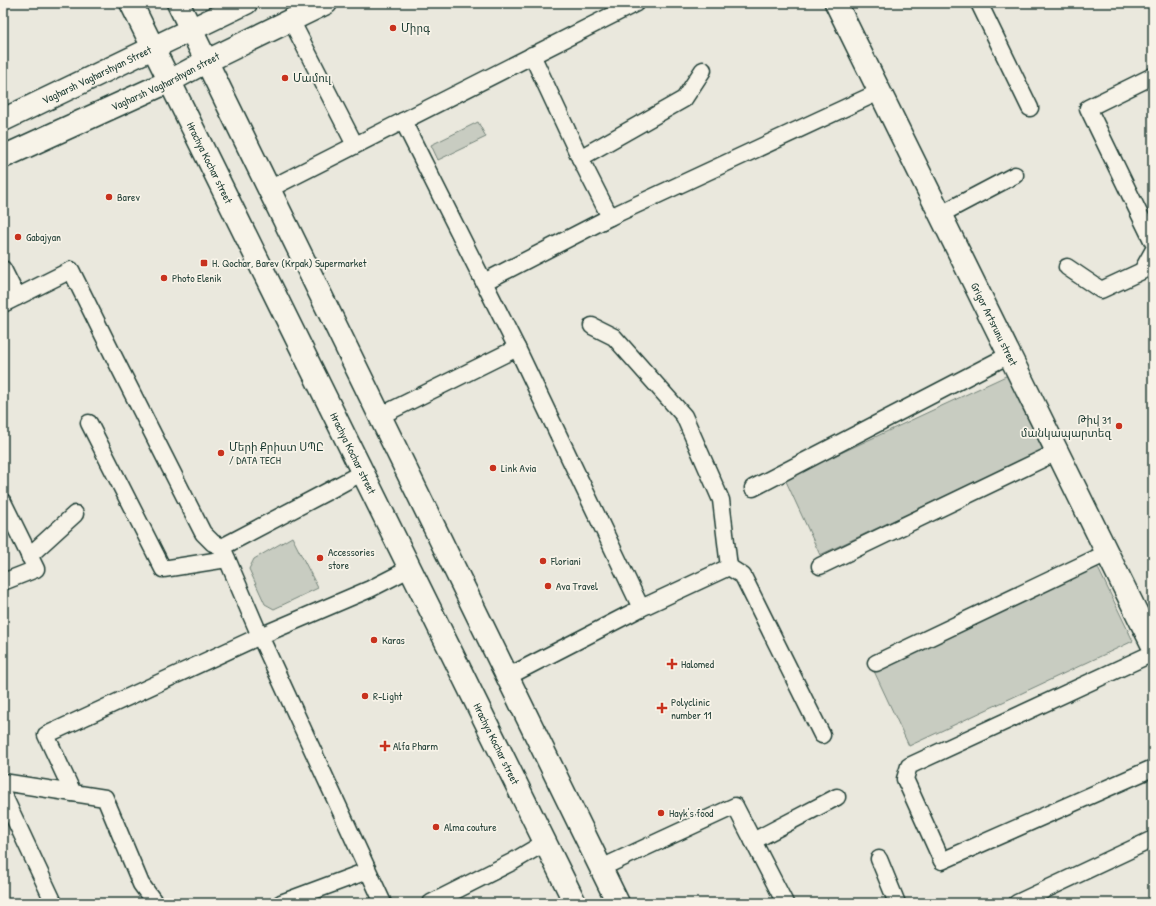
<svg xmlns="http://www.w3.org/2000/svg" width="1156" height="906" font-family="'Patrick Hand','Noto Sans Armenian',sans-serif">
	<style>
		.green { fill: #c8ccc1; stroke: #74847a }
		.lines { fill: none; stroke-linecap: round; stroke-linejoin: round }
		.lane-casing { stroke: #1f3d34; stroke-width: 19 }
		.street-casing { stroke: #1f3d34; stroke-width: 25 }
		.secondary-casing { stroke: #1f3d34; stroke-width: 25 }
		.lane { stroke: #f7f3e8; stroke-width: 16 }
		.street { stroke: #f7f3e8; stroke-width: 22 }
		.secondary { stroke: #f7f3e8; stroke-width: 22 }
		.poi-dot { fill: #c8321e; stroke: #f7f3e8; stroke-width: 1.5 }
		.labels { text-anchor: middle; stroke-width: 3.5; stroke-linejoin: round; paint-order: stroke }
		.poi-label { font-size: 11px; fill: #1f3d34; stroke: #f7f3e8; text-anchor: start }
		.street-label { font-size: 11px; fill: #1f3d34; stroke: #f7f3e8 }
	</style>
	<rect width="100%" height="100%" fill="#eae8dd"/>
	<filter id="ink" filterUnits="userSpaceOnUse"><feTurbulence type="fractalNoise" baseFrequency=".025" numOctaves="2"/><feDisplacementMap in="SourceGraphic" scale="8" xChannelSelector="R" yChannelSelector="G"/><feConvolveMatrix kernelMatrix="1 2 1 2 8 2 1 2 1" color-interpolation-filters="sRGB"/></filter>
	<g filter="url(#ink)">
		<g class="green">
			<path d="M478,122L486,137L438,160L431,145Z"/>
			<path d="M1008,375L1043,450L820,555L785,479Z"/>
			<path d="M292,537L318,588L274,609L265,604L249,569L254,559Z"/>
			<path d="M1097,566L1133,641L909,746L874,671Z"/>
		</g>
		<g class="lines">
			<defs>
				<g id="lane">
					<path d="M979,3L1030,108"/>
					<path d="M291,20L355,145"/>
					<path d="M532,55L580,158L610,217L879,92"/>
					<path d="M1153,76L1088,108L1153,242"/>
					<path d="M403,121L517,348L641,608"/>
					<path d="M580,158L684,99L703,70"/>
					<path d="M269,189L636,3"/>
					<path d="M941,214L1015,175"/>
					<path d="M1067,267L1101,290L1142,271L1153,251"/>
					<path d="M3,269L17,297L71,270L115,359L203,533L213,543L222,547L260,636L383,903"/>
					<path d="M484,282L610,217"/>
					<path d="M3,304L17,297"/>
					<path d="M380,416L517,348"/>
					<path d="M89,423L163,569L227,559"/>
					<path d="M753,488L1009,355"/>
					<path d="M3,502L36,569L3,582"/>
					<path d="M222,547L332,489L363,472"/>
					<path d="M29,556L75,514"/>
					<path d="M820,566L1057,452"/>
					<path d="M729,567L743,576L822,735"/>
					<path d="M1153,653L909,766L905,779L942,861L1153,768"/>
					<path d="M876,663L1107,553"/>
					<path d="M507,677L641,608L729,567L721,500L684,416L614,337L592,326"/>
					<path d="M3,782L73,793"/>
					<path d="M3,794L54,903"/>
					<path d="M753,841L837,797"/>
					<path d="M879,859L897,903"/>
					<path d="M601,868L735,806L785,903"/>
					<path d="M155,903L141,884L105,798L73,793L46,735L260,636L370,589L411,568"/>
					<path d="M281,903L367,871"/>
					<path d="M431,903L512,862L546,842"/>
					<path d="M1017,903L1153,839"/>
				</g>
				<g id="street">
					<path id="s1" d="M836,3L1153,646"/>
				</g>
				<g id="secondary">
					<path id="s2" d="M131,3L575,903"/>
					<path d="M178,3L618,903"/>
					<path id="s3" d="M3,120L246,3"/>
					<path id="s4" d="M3,157L170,81L207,61L326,3"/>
				</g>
			</defs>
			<use href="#lane" class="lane-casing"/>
			<use href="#street" class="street-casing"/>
			<use href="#secondary" class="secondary-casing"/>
			<use href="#lane" class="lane"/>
			<use href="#street" class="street"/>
			<use href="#secondary" class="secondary"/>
		</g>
	</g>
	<g class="poi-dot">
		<circle cx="393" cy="28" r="4"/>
		<circle cx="285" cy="78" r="4"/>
		<circle cx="109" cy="197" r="4"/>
		<circle cx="18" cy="237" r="4"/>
		<rect x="200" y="259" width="8" height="8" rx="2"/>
		<circle cx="164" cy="278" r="4"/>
		<circle cx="1119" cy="426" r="4"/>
		<circle cx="221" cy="453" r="4"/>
		<circle cx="493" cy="468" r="4"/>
		<circle cx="320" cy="558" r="4"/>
		<circle cx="543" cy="561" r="4"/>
		<circle cx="548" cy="586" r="4"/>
		<circle cx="374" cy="640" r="4"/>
		<path d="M670 658h4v4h4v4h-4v4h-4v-4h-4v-4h4z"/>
		<circle cx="365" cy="696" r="4"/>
		<path d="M660 702h4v4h4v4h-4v4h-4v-4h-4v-4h4z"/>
		<path d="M383 740h4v4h4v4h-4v4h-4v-4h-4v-4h4z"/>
		<circle cx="661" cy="813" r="4"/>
		<circle cx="436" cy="827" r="4"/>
	</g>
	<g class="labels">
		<g class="poi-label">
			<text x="401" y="32">Միրգ</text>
			<text x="293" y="82">Մամուլ</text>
			<text x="117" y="201">Barev</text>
			<text x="26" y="241">Gabajyan</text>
			<text x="212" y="267">H. Qochar, Barev (Krpak) Supermarket</text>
			<text x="172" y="282">Photo Elenik</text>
			<text x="1111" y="424" text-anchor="end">Թիվ 31<tspan x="1111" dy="13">մանկապարտեզ</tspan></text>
			<text x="229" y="451">Մերի Քրիստ ՍՊԸ<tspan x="229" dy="13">/ DATA TECH</tspan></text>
			<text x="501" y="472">Link Avia</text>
			<text x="328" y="556">Accessories<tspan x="328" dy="13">store</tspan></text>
			<text x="551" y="565">Floriani</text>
			<text x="556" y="590">Ava Travel</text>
			<text x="382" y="644">Karas</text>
			<text x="681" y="668">Halomed</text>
			<text x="373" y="700">R-Light</text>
			<text x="671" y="706">Polyclinic<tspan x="671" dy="13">number 11</tspan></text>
			<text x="393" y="750">Alfa Pharm</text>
			<text x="669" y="817">Hayk's food</text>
			<text x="444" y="831">Alma couture</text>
		</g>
		<g class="street-label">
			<text dy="4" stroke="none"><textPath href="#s3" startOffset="104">Vagharsh Vagharshyan Street</textPath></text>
			<text dy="4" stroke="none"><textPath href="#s4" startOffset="179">Vagharsh Vagharshyan street</textPath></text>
			<text dy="4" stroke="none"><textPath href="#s2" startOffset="178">Hrachya Kochar street</textPath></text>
			<text dy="4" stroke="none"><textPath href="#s1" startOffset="358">Grigor Artsrunu street</textPath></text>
			<text dy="4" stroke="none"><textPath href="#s2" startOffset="502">Hrachya Kochar street</textPath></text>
			<text dy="4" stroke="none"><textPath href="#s2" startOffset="826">Hrachya Kochar street</textPath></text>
		</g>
	</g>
	<rect width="1156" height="906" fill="none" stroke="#f7f3e8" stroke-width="16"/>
	<rect x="8" y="8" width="1140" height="890" fill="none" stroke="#1f3d34" stroke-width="1.5" filter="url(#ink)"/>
</svg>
